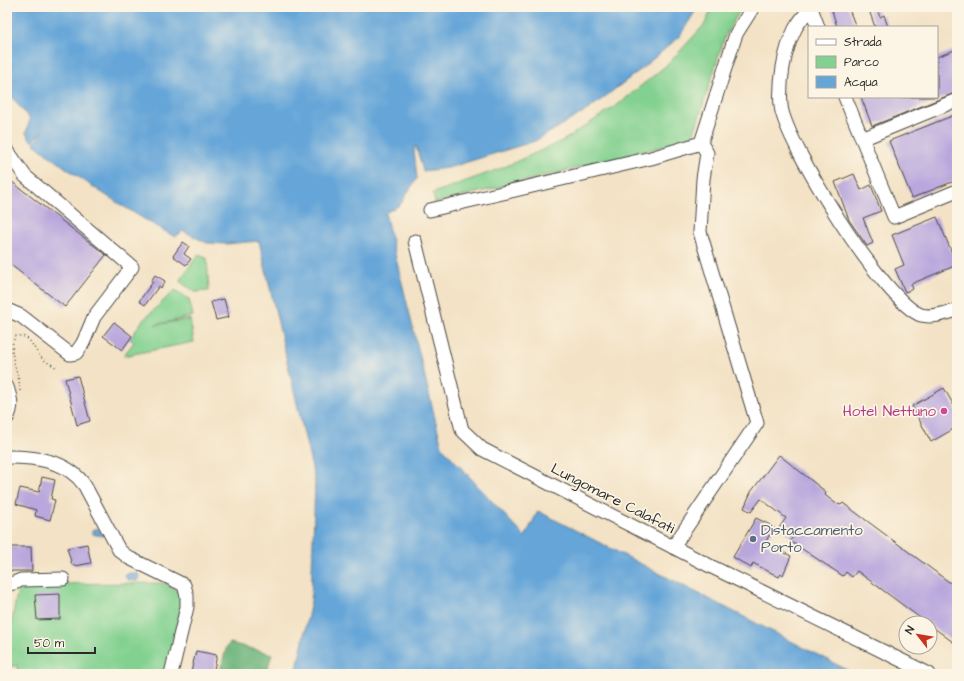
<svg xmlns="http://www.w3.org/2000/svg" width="964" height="681" font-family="'Architects Daughter',sans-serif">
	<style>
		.green { fill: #83d190; stroke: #577e5e }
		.forest { fill: #6ab37a; stroke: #4a6f52 }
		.water { fill: #65a5d8; stroke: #486882 }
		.building { fill: #b8a6dd }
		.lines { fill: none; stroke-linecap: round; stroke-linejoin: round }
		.minor-casing { stroke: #494642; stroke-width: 15 }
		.path { stroke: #494642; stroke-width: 1.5; stroke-dasharray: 1 3; stroke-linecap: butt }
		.minor { stroke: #fff; stroke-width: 13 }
		.hotel-dot { fill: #d1479c; stroke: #fcf5e5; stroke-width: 1.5 }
		.service-dot { fill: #5c6f8a; stroke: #fcf5e5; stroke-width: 1.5 }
		.labels { text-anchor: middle; stroke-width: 3.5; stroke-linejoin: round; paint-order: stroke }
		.hotel-label { font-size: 15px; fill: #b23c85; stroke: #fcf5e5; text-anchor: end }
		.street-label { font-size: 15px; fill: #2b2b2b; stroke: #fcf5e5 }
		.service-label { font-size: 15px; fill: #4e5e75; stroke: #fcf5e5; text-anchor: start }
	</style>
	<rect width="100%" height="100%" fill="#fcf5e5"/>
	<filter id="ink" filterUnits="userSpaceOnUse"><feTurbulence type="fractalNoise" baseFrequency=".025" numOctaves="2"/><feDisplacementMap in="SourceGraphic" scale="8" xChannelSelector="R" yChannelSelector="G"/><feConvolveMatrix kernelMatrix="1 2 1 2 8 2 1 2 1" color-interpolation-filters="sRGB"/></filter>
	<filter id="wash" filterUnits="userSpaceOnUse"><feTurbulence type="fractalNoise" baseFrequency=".012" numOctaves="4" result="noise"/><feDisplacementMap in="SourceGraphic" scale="16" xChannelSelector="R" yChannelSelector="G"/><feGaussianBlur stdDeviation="0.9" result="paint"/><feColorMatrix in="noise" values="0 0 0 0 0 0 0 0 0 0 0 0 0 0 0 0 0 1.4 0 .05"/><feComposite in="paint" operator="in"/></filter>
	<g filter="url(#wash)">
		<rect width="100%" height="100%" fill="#f3e2c5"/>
		<g class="green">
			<path d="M712,7H742L725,36L693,136L686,141L435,203L433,193L502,168L564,140L620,103L669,63L705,24Z"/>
			<path d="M198,255L207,258L209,291L195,292L179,281Z"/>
			<path d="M175,290L189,299L193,316L155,325L190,319L194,342L123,356L134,342L130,339L142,321Z"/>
			<path d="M166,583L179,592L183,599L168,674H17V665L7,668V647L18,588H21V584Z"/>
		</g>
		<path class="forest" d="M230,643L272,654L266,674H219L227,646Z"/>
		<g class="water">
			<path d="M7,7H698L679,37L640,70L589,109L535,141L448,168L423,171L416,146L414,149L417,178L400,205L385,213L442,447L525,537L538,511L855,674H296L311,601L315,481L259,241L226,244L207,243L183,231L175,237C124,208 80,180 34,144L43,130L32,142L26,133L30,119L7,91Z"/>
			<path d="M98,528L103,534L102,536L92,534V530Z"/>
			<path d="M129,573H138L139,578L137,581L128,580L124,576Z"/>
		</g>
		<g id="blocks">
			<g class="building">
				<path d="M831,7H848L856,27H837Z"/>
				<path d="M868,7H876L880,17L884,15L888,27H875Z"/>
				<path d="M957,49V92L872,126L861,97H937V57Z"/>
				<path d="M957,114V180L912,198L889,141Z"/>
				<path d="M854,174L861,190L871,185L881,211L863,218L873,243L867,246L849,220L835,182Z"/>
				<path d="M7,178L106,255L65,307L7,262Z"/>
				<path d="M937,217L957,265L911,284L913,289L905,292L895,269L904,265L892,235Z"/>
				<path d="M183,242L189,246L184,254L191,259L186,265L173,256Z"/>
				<path d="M155,275L165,281L161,288L159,286L145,305L139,301L153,282L151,281Z"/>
				<path d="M224,299L229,317L216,320L211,302Z"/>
				<path d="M114,322L132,336L122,350L103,336Z"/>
				<path d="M78,376L90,421L77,425L65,379Z"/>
				<path d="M944,388L957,411V427L931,442L912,406Z"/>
				<path d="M779,455L826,492L825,495L835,503L841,505L843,503L957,588V645L930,625V623H927L857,571L852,577L846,572L843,576L790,541L793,537L779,528L786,518L761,499L751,512L744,508L751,492Z"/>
				<path d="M42,477L55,480L51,499L55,500L50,520L35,516L36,510L16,504L20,488L39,492Z"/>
				<path d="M756,518L774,527L765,543L791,556L783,575L781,574L779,577L753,563L751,568L733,557Z"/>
				<path d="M87,544L91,563L75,566V565H72L67,548Z"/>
				<path d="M7,547H31L32,571H7Z"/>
				<path d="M60,594V619L37,620L35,595Z"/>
				<path d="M196,651L217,655L213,674L191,672Z"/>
			</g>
		</g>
	</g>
	<g filter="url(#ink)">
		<use href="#blocks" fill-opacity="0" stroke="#494642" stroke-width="1"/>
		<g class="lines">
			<defs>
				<g id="minor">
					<path d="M811,7C806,14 799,21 795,29C784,51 779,81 781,106C785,143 886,304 921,315C933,318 946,313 957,310"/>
					<path d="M811,8L818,27"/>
					<path d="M845,97L894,217L957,191"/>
					<path d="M862,139L957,100"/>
					<path d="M7,150L25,176L132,267L94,317L83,343L76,353L70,354L21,316L7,310"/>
					<path d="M430,210L651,158L701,143L736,34L753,7"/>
					<path d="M415,241L462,430L482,449L710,566L929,674"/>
					<path d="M7,387C11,399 13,407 7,418"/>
					<path d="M7,457C35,457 68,460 85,486L119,550L129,558L184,585L187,596V607L171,674"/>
					<path d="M673,547L757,423L700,232L703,179L707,153L701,143"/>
					<path d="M7,584L14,583L21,580L63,579"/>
				</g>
			</defs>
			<use href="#minor" class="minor-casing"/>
			<path class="path" d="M20,391C21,375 5,351 16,336C31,334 32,348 41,357C45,362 52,364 57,368"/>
			<use href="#minor" class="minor"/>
		</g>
	</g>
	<circle class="hotel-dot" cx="944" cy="411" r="4"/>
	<circle class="service-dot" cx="753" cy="539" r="4"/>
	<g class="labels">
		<g class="hotel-label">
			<text x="936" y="416">Hotel Nettuno</text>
		</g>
		<g class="street-label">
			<text transform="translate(613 498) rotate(27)" y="5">Lungomare Calafati</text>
		</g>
		<g class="service-label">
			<text x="761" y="535">Distaccamento<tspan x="761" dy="17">Porto</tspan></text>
		</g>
	</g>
	<rect width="964" height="681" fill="none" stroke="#fcf5e5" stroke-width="24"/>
	<rect x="808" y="26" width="130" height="72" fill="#fcf5e5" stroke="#a8a49b"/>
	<rect x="816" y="39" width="20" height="6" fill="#ffffff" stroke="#a8a49b"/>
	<text x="844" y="46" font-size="12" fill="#2b2b2b">Strada</text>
	<rect x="816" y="56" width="20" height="12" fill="#83d190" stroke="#a8a49b"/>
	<text x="844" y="66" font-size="12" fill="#2b2b2b">Parco</text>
	<rect x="816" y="76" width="20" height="12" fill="#65a5d8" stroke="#a8a49b"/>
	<text x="844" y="86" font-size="12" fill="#2b2b2b">Acqua</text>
	<g transform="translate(918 635) rotate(301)"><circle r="19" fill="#fcf5e5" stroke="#a8a49b"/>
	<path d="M0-3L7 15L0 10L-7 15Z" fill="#c8321e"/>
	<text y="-6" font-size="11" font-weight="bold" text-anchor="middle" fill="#2b2b2b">N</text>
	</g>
	<path d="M28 647v6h67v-6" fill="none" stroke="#2b2b2b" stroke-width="2"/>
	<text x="34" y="647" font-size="12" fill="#2b2b2b" stroke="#fcf5e5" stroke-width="3" paint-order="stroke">50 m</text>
</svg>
